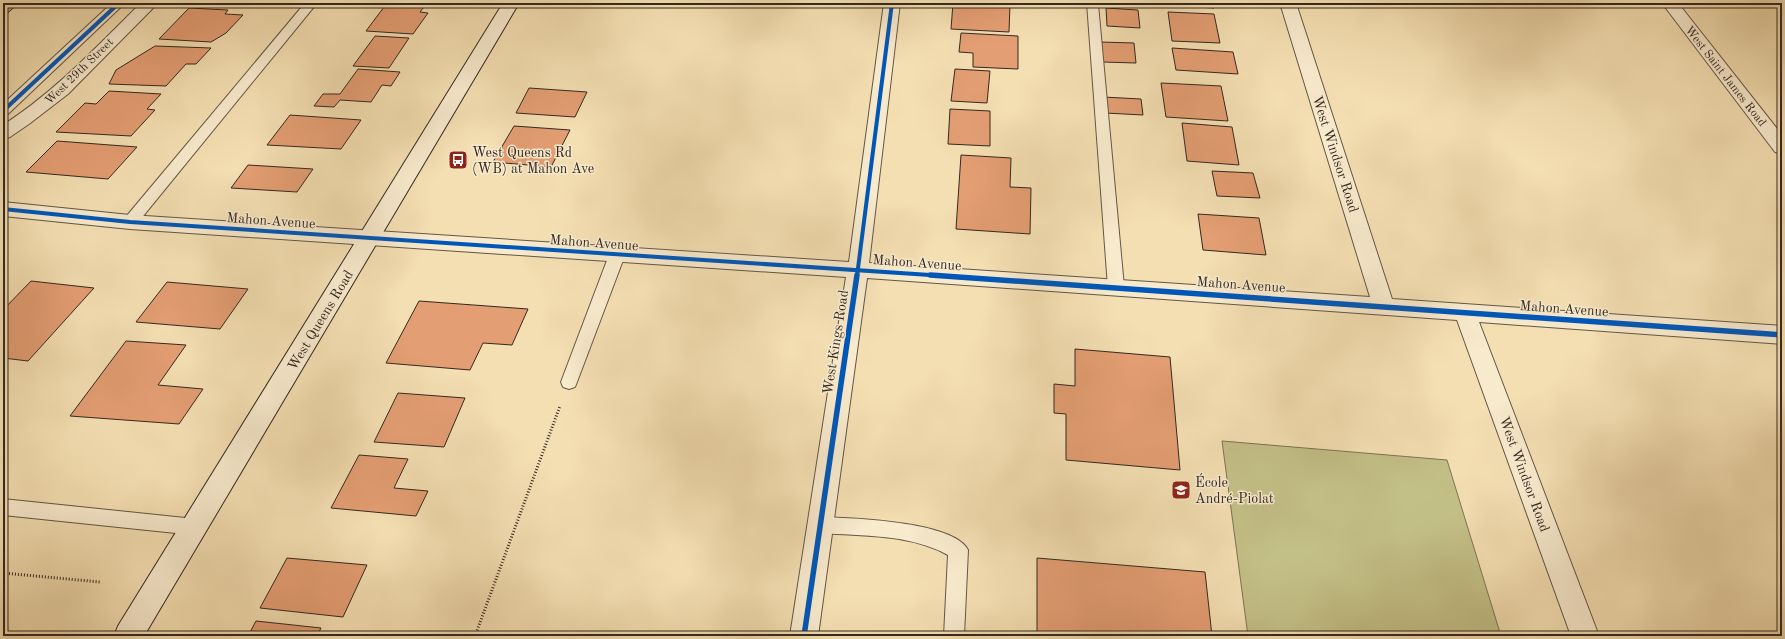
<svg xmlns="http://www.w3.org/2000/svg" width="1785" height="639" font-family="'Old Standard TT',serif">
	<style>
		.green { fill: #c3c087; stroke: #7b7454 }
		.building { fill: #e49e73; stroke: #332821 }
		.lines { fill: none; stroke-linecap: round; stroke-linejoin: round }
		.lane-casing { stroke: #635645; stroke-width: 2 }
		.street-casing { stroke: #635645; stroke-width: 2 }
		.secondary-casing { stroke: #332821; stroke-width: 2 }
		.path { stroke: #332821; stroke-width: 3; stroke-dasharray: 1 2; stroke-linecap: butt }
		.lane { fill: #f8eacd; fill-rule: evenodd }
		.street { fill: #f8eacd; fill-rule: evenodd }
		.secondary { fill: #f8eacd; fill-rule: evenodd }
		.cycleway-far1-casing { stroke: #f8eacd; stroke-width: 6 }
		.cycleway-casing { stroke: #f8eacd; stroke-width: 8 }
		.cycleway-far1 { stroke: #0057b8; stroke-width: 4 }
		.cycleway { stroke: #0057b8; stroke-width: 5.5 }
		.labels { text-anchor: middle; stroke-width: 3; stroke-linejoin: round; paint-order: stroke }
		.far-street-label { font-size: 12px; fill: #332821; stroke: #f8eacd }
		.poi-label { font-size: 14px; fill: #332821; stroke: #f8eacd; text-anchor: start }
		.street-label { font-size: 14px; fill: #332821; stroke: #f8eacd }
	</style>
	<rect width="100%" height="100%" fill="#f4dfb2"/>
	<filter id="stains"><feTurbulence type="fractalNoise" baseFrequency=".005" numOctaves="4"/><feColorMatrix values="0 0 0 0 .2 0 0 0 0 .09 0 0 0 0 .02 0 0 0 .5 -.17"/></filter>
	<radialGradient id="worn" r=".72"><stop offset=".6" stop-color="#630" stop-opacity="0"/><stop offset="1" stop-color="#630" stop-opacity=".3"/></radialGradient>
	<path class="green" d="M1222,441L1447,460L1501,636H1248Z"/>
	<g class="building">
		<path d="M3,3H19L3,17Z"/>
		<path d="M387,3H427L420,12L428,13L413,34L366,31Z"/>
		<path d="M953,3L1010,4L1009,32L951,29Z"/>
		<path d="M1132,3H1213L1214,8Z"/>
		<path d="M189,8L228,10L225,14L243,15L226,33L211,42L159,39Z"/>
		<path d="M1106,8L1138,10L1140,28L1107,26Z"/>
		<path d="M1168,12L1214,14L1220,43L1172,41Z"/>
		<path d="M961,33L1018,36V69L973,67V53L959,52Z"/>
		<path d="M375,36L409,38L389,68L353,66Z"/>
		<path d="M1100,42L1134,43L1136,63L1103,62Z"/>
		<path d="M155,46L211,48L196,64H186L166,86L109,84L116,70Z"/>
		<path d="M1172,48L1233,52L1238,74L1176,70Z"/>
		<path d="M358,69L400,72L391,86L382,85L371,102L340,100L334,107L314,106L323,94H340Z"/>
		<path d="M955,69L990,71L987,103L951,101Z"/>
		<path d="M1161,83L1221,86L1228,121L1166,117Z"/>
		<path d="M529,88L587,92L575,117L516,113Z"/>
		<path d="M109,91L161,94L147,109L155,110L131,136L56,132L85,103L96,104Z"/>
		<path d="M1103,97L1141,99L1143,115L1105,113Z"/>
		<path d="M950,109L990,111V146L948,144Z"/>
		<path d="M290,115L361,120L341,149L267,145Z"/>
		<path d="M1182,123L1232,127L1239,165L1187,161Z"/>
		<path d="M514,126L570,130L551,167L493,162Z"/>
		<path d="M57,141L137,147L108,179L26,172Z"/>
		<path d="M961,155L1011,158L1010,187L1031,188L1030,234L956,229Z"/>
		<path d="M248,165L313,169L297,192L231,188Z"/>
		<path d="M1212,171L1253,173L1260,198L1217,196Z"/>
		<path d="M1198,214L1259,218L1266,255L1203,250Z"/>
		<path d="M31,281L94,288L28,361L3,358V310Z"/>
		<path d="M167,282L248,289L220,329L136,322Z"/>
		<path d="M419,301L528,309L512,345L483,343L470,370L386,363Z"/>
		<path d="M126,341L186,345L158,385L203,389L179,424L70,416Z"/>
		<path d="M1075,349L1170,357L1180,470L1066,460V414L1054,413V384L1075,386Z"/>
		<path d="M398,393L465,398L444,447L374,442Z"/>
		<path d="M359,455L408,459L394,488L428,491L416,516L331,508Z"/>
		<path d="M287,558L367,565L343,617L260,608Z"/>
		<path d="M1037,558L1205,572L1212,636H1037Z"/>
		<path d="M256,621L321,628L317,636H248Z"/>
	</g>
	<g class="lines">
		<defs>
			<g id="lane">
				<path d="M112,3H125L8,114L3,115V104Z"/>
				<path d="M305,3H317L135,226L130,227L125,226L123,222L125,218Z"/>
				<path d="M1087,3L1098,4L1124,287L1122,291L1116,293L1110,291L1108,287Z"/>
				<path d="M617,250L622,251L625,255L577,382L575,387L569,389L563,387L561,382L609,255L612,251Z"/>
				<path d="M3,499L195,519L202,521L204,527L202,533L195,535L3,515Z"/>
				<path d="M820,517C850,518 954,521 968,550L964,636H944L948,555C910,534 862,536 820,533L813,531L811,525L813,519Z"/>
			</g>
			<g id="street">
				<path d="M141,3H158L68,94L29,124L10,137L3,139V125C55,92 97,46 141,3Z"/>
				<path d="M884,3H900L869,263L1370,297L1280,3H1296L1392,299L1782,326V344L1479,322L1599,636H1571L1457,320L867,278L818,636H790L846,277L130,229L3,216V202L130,215L849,262Z"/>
				<path d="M1662,3H1678L1782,135V154L1775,152Z"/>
			</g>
			<path id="secondary" d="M503,3H519L144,636H114L118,626Z"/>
		</defs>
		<use href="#lane" class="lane-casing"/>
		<use href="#street" class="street-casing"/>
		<use href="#secondary" class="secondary-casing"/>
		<g class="path">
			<path d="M3,573L100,582"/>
			<path d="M475,636L560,406"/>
		</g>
		<use href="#lane" class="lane"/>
		<use href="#street" class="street"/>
		<use href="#secondary" class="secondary"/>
		<defs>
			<g id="cycleway-far1">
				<path d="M3,111L119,3"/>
				<path d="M3,209L130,222L945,276"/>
				<path d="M857,276L892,3"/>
			</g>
			<g id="cycleway">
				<path d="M930,275L1782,335"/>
				<path d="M804,636L857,275"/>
			</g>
		</defs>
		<use href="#cycleway-far1" class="cycleway-far1-casing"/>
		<use href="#cycleway" class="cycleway-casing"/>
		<use href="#cycleway-far1" class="cycleway-far1"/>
		<use href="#cycleway" class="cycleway"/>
	</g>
	<defs>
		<symbol id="bus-square" viewBox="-11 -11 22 22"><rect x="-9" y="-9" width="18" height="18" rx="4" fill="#8f2418" stroke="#f8eacd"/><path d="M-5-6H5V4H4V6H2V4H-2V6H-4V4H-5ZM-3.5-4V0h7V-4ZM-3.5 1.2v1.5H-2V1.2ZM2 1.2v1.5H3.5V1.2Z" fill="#fff"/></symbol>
		<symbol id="school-square" viewBox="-11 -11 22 22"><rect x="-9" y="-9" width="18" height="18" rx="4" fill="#8f2418" stroke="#f8eacd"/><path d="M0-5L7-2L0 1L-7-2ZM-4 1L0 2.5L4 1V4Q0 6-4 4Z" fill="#fff"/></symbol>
	</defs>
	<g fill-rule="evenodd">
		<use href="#bus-square" x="447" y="149" width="22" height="22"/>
		<use href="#school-square" x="1170" y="479" width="22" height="22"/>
	</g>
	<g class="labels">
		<g class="far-street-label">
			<text transform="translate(79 71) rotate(-44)" y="4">West 29th Street</text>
			<text transform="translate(1726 76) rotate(52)" y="4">West Saint James Road</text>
		</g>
		<g class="poi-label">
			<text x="472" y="157">West Queens Rd<tspan x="472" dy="16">(WB) at Mahon Ave</tspan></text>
			<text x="1195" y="487">École<tspan x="1195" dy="16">André-Piolat</tspan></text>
		</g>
		<g class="street-label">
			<text transform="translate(1336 154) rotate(72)" y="5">West Windsor Road</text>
			<text transform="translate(271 220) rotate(4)" y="5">Mahon Avenue</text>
			<text transform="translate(594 242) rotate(4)" y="5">Mahon Avenue</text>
			<text transform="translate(917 262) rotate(4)" y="5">Mahon Avenue</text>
			<text transform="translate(1241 284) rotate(4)" y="5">Mahon Avenue</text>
			<text transform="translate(1564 308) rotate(4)" y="5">Mahon Avenue</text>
			<text transform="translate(320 320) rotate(-59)" y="5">West Queens Road</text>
			<text transform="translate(835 342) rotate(-81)" y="5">West Kings Road</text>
			<text transform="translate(1525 474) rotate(70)" y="5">West Windsor Road</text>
		</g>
	</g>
	<rect width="1785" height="639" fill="none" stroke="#f4dfb2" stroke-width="16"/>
	<rect x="4" y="4" width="1777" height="631" fill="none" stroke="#332821" stroke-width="2"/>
	<rect x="8" y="8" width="1769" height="623" fill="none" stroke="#332821"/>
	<rect width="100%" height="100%" filter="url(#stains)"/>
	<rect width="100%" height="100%" fill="url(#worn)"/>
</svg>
